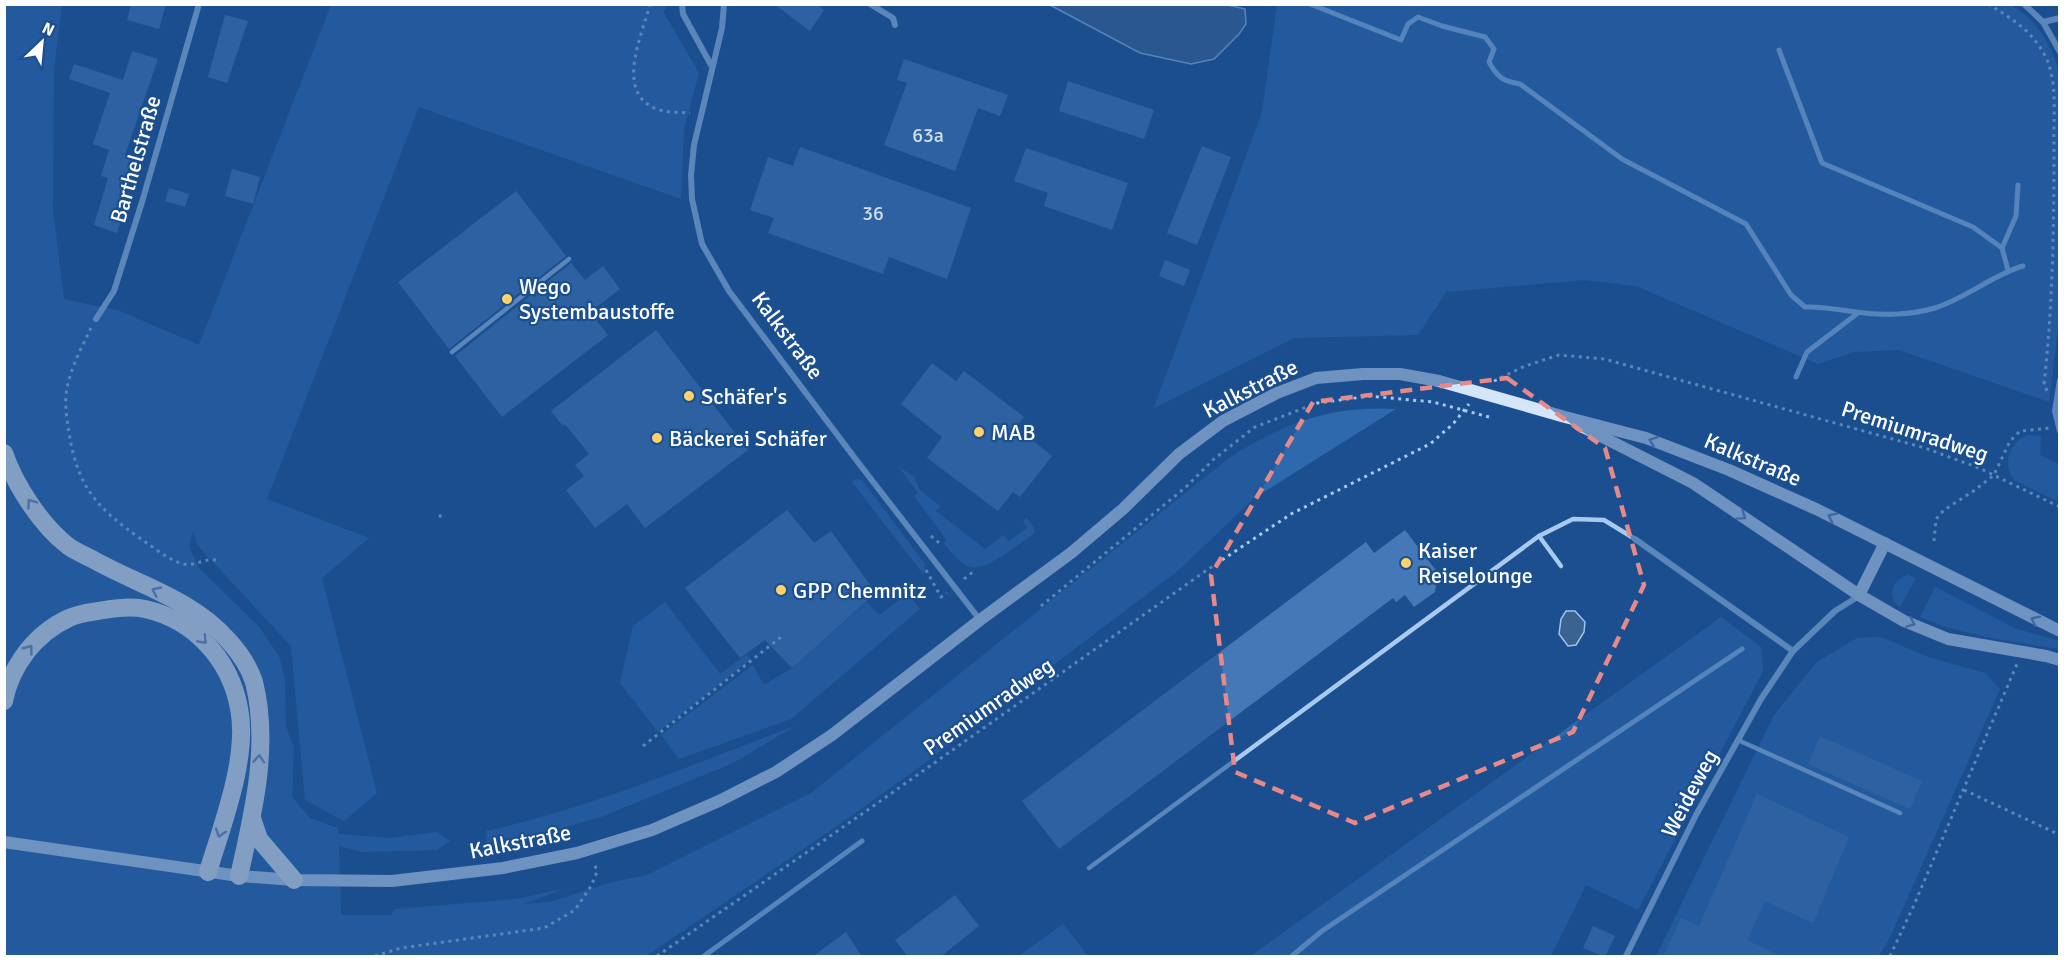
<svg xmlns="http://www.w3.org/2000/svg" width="2064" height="961" font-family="Signika,sans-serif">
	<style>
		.green { fill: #2e69ad }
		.water { fill: #3c6290; stroke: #9cc4f0; stroke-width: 1.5 }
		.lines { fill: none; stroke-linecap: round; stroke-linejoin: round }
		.stream { stroke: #9cc4f0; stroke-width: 5 }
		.building { fill: #4478b7 }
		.path { stroke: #a9c9ee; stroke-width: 3; stroke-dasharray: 3 4.5; stroke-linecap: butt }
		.service { stroke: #a9c9ee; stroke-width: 4.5 }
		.minor { stroke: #a9c9ee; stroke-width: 6 }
		.secondary { stroke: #d6e6fa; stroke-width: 12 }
		.motorway { stroke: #fff; stroke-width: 18 }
		.oneway { stroke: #668bba }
		.oneway2 { stroke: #829ec1 }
		.marked { fill: none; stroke: #e88989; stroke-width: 4.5; stroke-dasharray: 12 8; stroke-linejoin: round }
		.poi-dot { fill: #ffd166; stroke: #1b4f8f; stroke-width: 2 }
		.labels { text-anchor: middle; stroke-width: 4.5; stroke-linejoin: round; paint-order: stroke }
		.number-label { font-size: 20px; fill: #d0dded }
		.street-label { font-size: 22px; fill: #fff; stroke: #1b4f8f }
		.poi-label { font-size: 22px; fill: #fff; stroke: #1b4f8f; text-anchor: start }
	</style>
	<rect width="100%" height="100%" fill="#1b4f8f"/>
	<g class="green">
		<path d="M5,5H62L54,68L53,211L64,299L120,311L199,345L331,5H666L664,13L699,73L684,129L681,199L419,107L267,499L369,538L322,578L377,793L344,821L305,800L291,646L198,546L193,531L189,546L199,568L259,627L279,656L285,680L286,727L294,747L292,797L310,818L338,828V834L390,838L437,832L450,841L437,850L362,852L339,846L341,915H391L395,909L516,899L563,889L524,904L550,902L609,883L647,875L811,793L1229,458C1283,423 1331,405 1396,409L1253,499L1180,569L918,768L834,828L646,956H5Z"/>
		<path d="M1277,5H2011C2036,19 2053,46 2059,73V320L2049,402L1899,350L1854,352L1818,364L1636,286L1584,280L1446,292L1418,335L1294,338L1154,408L1262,112Z"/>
		<path d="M2028,435L2041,436L2040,455L2059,464V502L2014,480C2002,463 2009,442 2028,435Z"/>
		<path d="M899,467L914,477L920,490L940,506L936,511L985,549L1004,535L1008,541L1027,528L1023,521L1027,518L1034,528V534C1020,543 986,572 970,567C959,563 952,552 944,544L946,539L914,496L918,493Z"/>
		<path d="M856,479L862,480L925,564L924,575L852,482Z"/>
		<path d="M1908,575L1916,578L1900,607C1886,596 1892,580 1908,575Z"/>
		<path d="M1935,587L2017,629L2059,641V649L1986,637L1946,627L1920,617Z"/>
		<path d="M908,594L920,609L791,719L679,759L661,735L753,665L764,685L792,668L867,602L879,615Z"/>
		<path d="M665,602L720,674L747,654L750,660L658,732L620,683L633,626Z"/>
		<path d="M1721,617L1761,647L1763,671L1638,910L1586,885L1551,956H1251Z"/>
		<path d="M1881,637L1928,657L1985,673L2000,689L1891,935L1879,956H1656L1774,715L1817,662L1857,638Z"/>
		<path d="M795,726L733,763L601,817L552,831L487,843L486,831C592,808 693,764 795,726Z"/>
		<path d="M1063,924L1088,956H1019Z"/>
	</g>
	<g class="water">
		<path d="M1050,5H1228L1245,9L1246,24L1239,34L1214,59L1191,64L1140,53Z"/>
		<path d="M1566,611H1575L1585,622L1584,632L1576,645L1568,646L1559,634L1561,619Z"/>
	</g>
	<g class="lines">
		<g class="stream">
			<path d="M1310,4L1401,40L1408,24L1418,17L1442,26L1485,37L1494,49L1489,62C1498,78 1503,81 1520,84L1622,159L1746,224L1791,295L1805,307C1823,306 1838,310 1856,312C1881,316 1911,315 1935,308C1967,298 1992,275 2023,266"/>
			<path d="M1779,50L1822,163L1973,227L2002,248L2008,270"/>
			<path d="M2002,248L2016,216L2018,185"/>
			<path d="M1796,377L1807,352L1858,313"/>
			<path d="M704,956L862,841"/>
			<path d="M1292,956L1322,931L1742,649"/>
		</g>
	</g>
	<g class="building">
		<path d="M131,4H166L159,29L127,20Z"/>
		<path d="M774,4H816L824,10L810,31Z"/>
		<path d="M225,15L248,21L227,83L208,77Z"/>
		<path d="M132,51L158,59L125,155L133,157L118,206L125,208L117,233L94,225L108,178L101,176L109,150L93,144L110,93L69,79L74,64L123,80Z"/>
		<path d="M904,59L1008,95L1000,116L978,108L955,171L884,145L907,83L897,80Z"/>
		<path d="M1068,81L1154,110L1144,139L1059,111Z"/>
		<path d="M1202,146L1231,157L1197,245L1167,233Z"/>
		<path d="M800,147L971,208L947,279L889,257L883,274L768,233L774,218L750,210L768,157L793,166Z"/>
		<path d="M1026,148L1128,183L1112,230L1044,206L1048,193L1014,181Z"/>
		<path d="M232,169L260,177L253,204L225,196Z"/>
		<path d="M169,188L189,194L185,207L165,201Z"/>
		<path d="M516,191L566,256L449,349L398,282Z"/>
		<path d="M1165,260L1190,270L1184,286L1159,276Z"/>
		<path d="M571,263L585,280L603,266L620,289L590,312L608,335L502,417L455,356Z"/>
		<path d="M656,330L748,450L645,528L627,504L595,528L566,490L584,476L575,465L589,454L565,424L563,426L551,411Z"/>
		<path d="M932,363L956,381L964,371L1024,417L1016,427L1052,456L1020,497L1013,492L998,511L927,458L942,437L901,404Z"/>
		<path d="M787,510L814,543L831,531L876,593L792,668L765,640L740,658L685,588Z"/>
		<path d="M1405,530L1438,573L1435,592L1414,607L1405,595L1396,602L1393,598L1059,849L1022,801L1366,542L1374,553Z"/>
		<path d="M1820,736L1922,781L1910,809L1808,764Z"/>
		<path d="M1757,794L1849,837L1813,923L1765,901L1747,940L1782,957H1663L1681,918L1699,926Z"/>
		<path d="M955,895L979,926L940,957H908L895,940Z"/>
		<path d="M1593,926L1615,936L1605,957L1583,948Z"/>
		<path d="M846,932L862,957H812Z"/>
	</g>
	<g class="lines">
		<g class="path">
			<path d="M650,4C642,36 614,93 657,109C667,113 680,112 690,113"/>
			<path d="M1988,4C2013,19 2035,33 2047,60C2058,86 2053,119 2054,146C2054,227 2053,303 2044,384L2047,391"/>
			<path d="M91,328C82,347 71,367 67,388C64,403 67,419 69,433C78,488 97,508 141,539C153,547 166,558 180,563C194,568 203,558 216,560"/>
			<path d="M1494,381L1525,366L1559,355L1604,359L1925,448L1979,468L2060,507"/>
			<path d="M439,517L444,513"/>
			<path d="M931,536L939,543"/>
			<path d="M1934,541L1936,519L1944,510L1975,490L1994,475L2010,441L2020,431L2050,428"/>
			<path d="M926,570L941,597L947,593"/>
			<path d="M964,579L974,571"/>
			<path d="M1041,606L1186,487L1214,459L1255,427L1317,403L1369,396L1433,402L1489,417"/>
			<path d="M643,746L781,637"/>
			<path d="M1964,790L2060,835"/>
			<path d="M375,956L401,948L544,928L575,910L591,886L597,872L594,862"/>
			<path d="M657,956L872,807L1207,570L1291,514L1430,444L1453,424L1469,404"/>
			<path d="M1890,956L1914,905L2017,664"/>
		</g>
		<g class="service">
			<path d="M452,352L569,259"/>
			<path d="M1539,536L1561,566"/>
			<path d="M1738,740L1900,813"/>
			<path d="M1089,868L1539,536L1573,519L1604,520L1635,539"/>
		</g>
		<g class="minor">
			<path d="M682,4L683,14L711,65"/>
			<path d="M724,4L722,28L694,145L691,175L692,199L702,244L729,291L857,461L980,620"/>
			<path d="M870,4L893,18L895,25"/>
			<path d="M2024,4L2043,22L2060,52"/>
			<path d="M2043,22L2060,18"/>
			<path d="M96,319L114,291L142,202L199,4"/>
			<path d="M2060,380L2055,411L2060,431"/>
			<path d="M1635,539L1793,651"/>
			<path d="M1626,956L1696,815L1761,699L1793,651L1835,611L1859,596"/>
		</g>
		<g class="secondary">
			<path d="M1579,425L1693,483L1859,595L1904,621L1948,639L2046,656L2060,660"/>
			<path d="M1859,595L1885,543"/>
			<path d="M4,842L239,876L294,880L392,881L503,868L577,853L652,830L719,801L776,772L832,735L980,620L1071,553L1123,509L1179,454L1223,421L1277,393L1316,378L1363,374H1400L1439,381L1565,417L1646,438L1729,470L1816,509L2060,631"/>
		</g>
		<g class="motorway">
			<path d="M4,453C15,485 41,525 68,546C75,551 84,555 92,559C138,585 192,599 228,640C239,652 249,666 254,682C270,745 253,814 239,876"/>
			<path d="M4,701C11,665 36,633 69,618C79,613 93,612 104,610C116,608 133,606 145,609C194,620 230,659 239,708C249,757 222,825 208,872"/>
			<path d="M252,818L259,839L294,880"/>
		</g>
	</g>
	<defs><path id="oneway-chevron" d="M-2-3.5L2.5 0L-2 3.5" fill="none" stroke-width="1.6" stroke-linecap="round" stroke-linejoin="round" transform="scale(1.5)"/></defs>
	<g class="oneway">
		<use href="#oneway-chevron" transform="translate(1653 441) rotate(-160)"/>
		<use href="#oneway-chevron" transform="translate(1742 516) rotate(34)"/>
		<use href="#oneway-chevron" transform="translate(1832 517) rotate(-153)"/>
		<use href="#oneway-chevron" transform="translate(2035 620) rotate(-154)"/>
		<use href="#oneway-chevron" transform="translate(1911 623) rotate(24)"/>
	</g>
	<g class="oneway2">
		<use href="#oneway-chevron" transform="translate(31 503) rotate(-125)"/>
		<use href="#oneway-chevron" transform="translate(156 591) rotate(-155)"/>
		<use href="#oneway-chevron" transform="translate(203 640) rotate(47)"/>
		<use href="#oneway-chevron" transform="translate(29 649) rotate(-53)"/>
		<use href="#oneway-chevron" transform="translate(259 759) rotate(-86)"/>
		<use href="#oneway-chevron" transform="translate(220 833) rotate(108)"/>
	</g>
	<path d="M0 0H2064V961H0ZM1507,378L1605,448L1644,585L1573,732L1355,823L1235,772L1211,575L1313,402Z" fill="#1b4f8f" fill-opacity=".55" fill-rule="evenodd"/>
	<path class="marked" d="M1507,378L1605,448L1644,585L1573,732L1355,823L1235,772L1211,575L1313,402Z"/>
	<g class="poi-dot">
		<circle cx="507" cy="299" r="6"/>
		<circle cx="689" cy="396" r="6"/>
		<circle cx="979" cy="432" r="6"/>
		<circle cx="657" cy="438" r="6"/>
		<circle cx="1406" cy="563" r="6"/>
		<circle cx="781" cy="590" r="6"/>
	</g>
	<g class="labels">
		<g class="number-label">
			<text x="928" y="142">63a</text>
			<text x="873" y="220">36</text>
		</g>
		<g class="street-label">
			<text transform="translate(135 159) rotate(-74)" y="8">Barthelstraße</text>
			<text transform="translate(788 335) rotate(53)" y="8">Kalkstraße</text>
			<text transform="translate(1250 388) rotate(-27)" y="8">Kalkstraße</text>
			<text transform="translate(1915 431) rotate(18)" y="8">Premiumradweg</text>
			<text transform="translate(1753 459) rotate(23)" y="8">Kalkstraße</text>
			<text transform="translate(988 706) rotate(-35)" y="8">Premiumradweg</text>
			<text transform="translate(1689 793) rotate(-62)" y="8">Weideweg</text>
			<text transform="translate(520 841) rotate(-11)" y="8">Kalkstraße</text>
		</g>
		<g class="poi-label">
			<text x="519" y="294">Wego<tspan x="519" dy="25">Systembaustoffe</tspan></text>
			<text x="701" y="404">Schäfer's</text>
			<text x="991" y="440">MAB</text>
			<text x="669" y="446">Bäckerei Schäfer</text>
			<text x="1418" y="558">Kaiser<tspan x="1418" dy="25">Reiselounge</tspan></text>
			<text x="793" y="598">GPP Chemnitz</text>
		</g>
	</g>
	<rect width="2064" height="961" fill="none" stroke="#ffffff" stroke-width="12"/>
	<g transform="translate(42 42) rotate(26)" stroke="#1b4f8f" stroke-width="4.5" paint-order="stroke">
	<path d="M0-4.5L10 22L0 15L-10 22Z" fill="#ffffff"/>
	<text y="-9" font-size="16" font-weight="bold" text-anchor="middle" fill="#ffffff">N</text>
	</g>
</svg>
